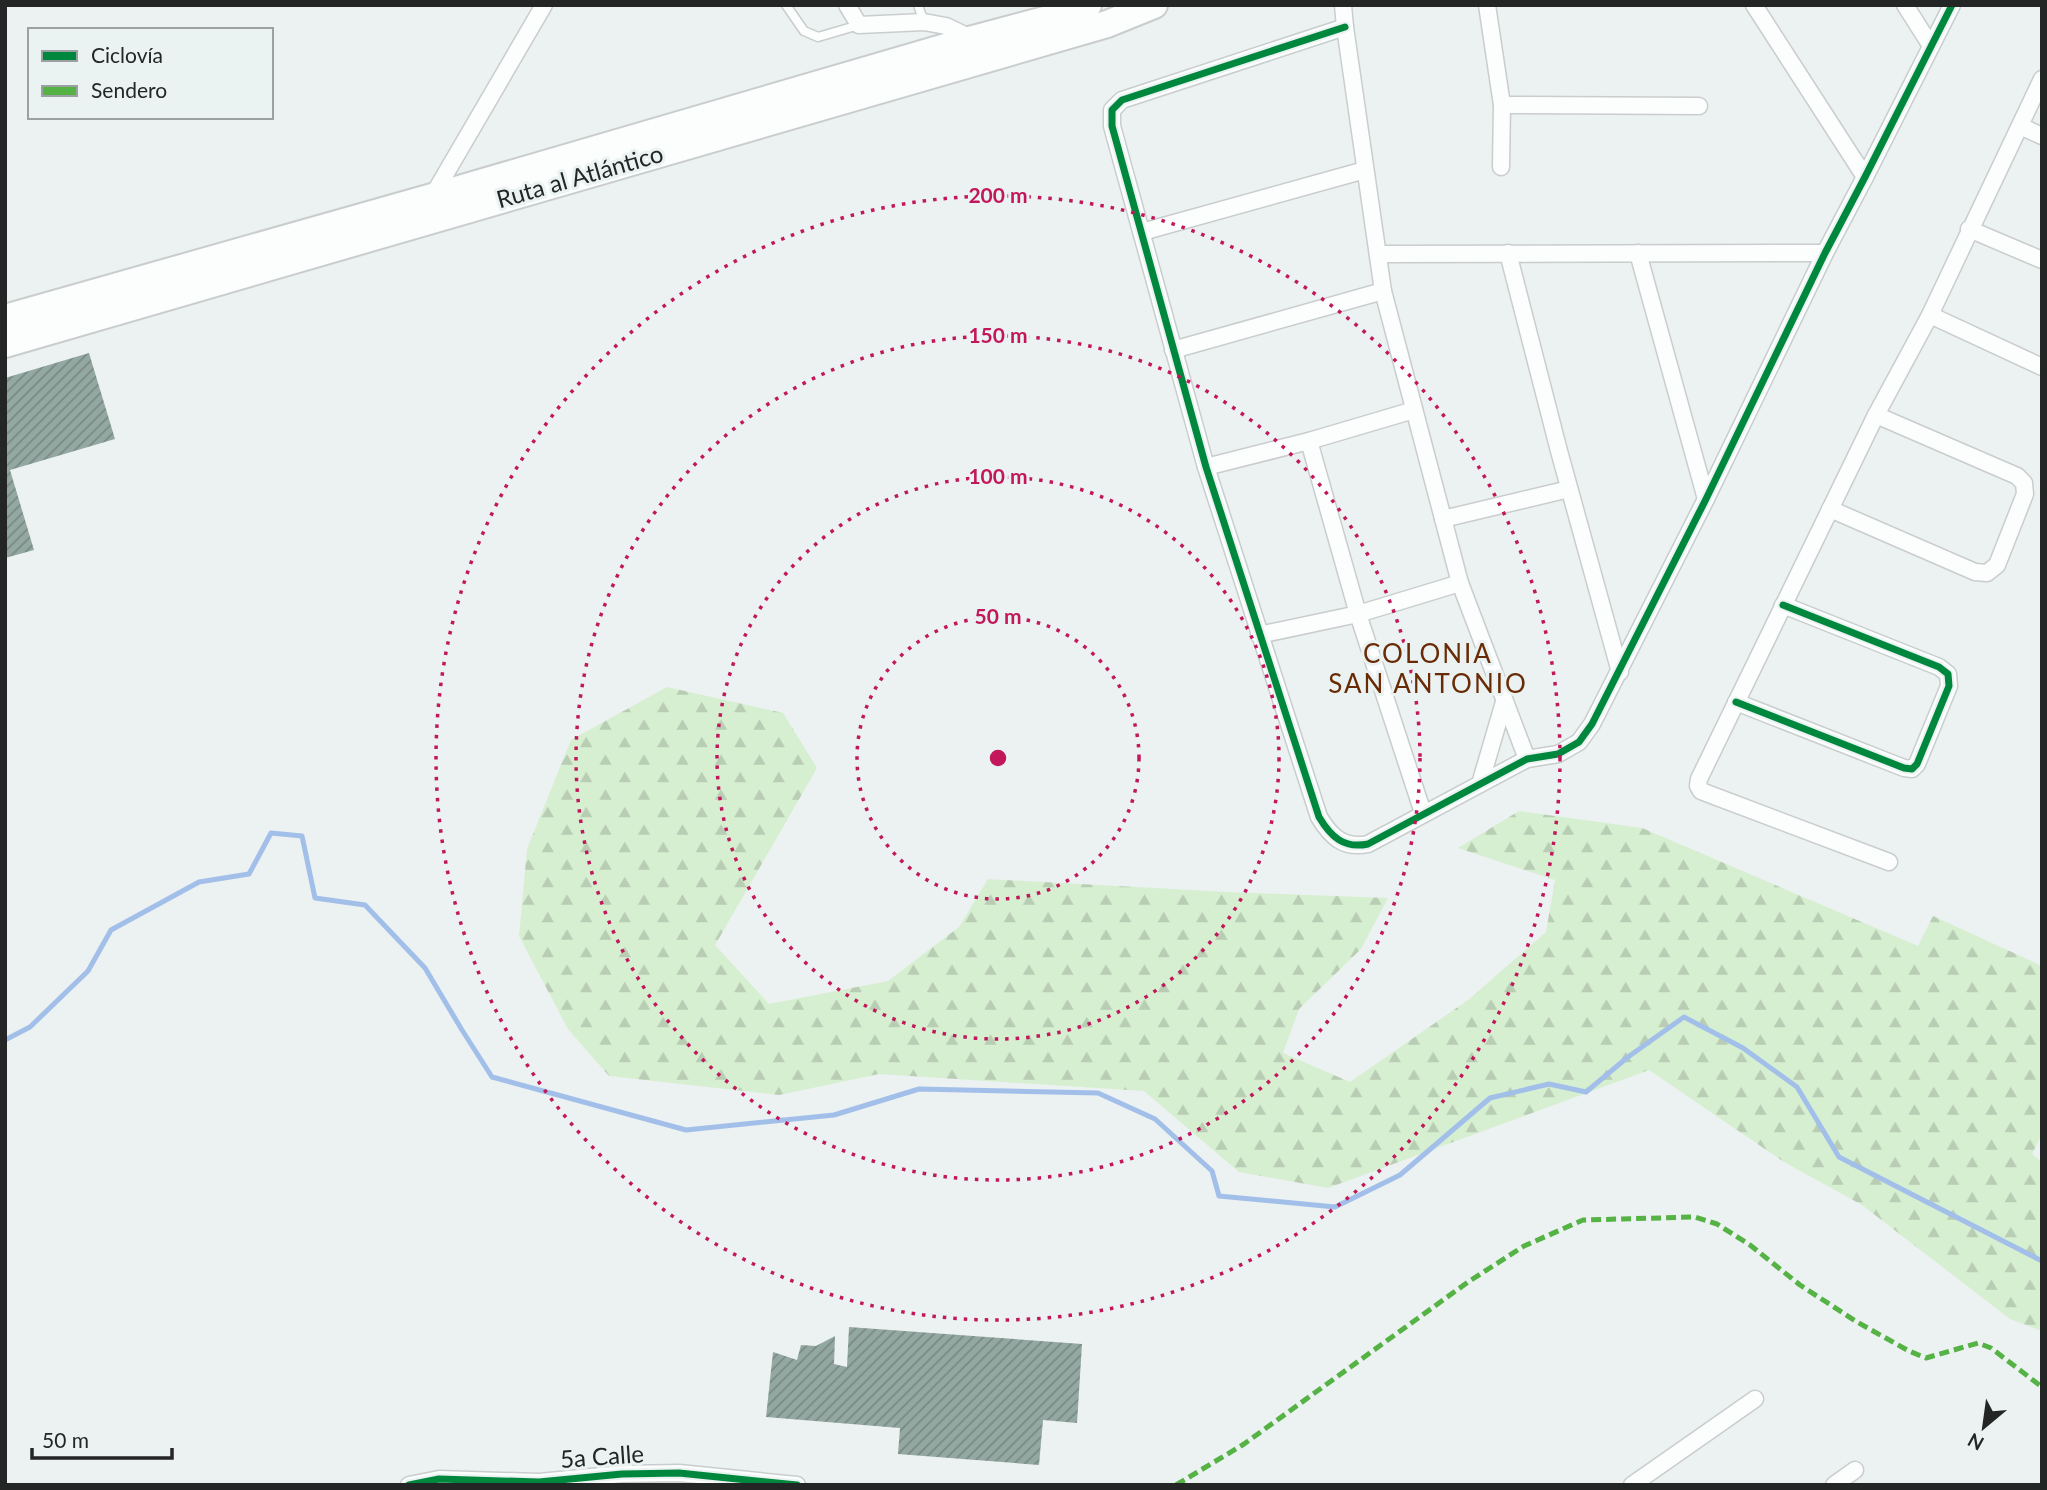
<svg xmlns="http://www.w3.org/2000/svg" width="2047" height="1490" font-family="Lato,sans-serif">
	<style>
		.forest { fill: url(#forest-firs) }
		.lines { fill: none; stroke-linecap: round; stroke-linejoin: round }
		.stream { stroke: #a2bfea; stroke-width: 5 }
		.building { fill: url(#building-hatch) }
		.service-casing { stroke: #c9cdcd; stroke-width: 11 }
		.minor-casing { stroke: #c9cdcd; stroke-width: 19 }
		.trunk-casing { stroke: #c9cdcd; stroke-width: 30 }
		.service { stroke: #fcfdfd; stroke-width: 8 }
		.minor { stroke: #fcfdfd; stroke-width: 16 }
		.trunk { stroke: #fcfdfd; stroke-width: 26 }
		.quiet { stroke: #55b245; stroke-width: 5; stroke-dasharray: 10 5; stroke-linecap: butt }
		.cycleway-casing { stroke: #ebf2f2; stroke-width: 11 }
		.cycleway { stroke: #00873e; stroke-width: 7 }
		.ring { fill: none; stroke: #c2185b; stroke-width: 3.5; stroke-dasharray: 3.5 7 }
		.labels { text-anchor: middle; stroke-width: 6; stroke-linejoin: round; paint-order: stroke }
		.street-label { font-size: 24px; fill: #242626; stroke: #ebf2f2 }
		.neighbourhood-label { font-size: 26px; letter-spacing: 2px; fill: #692b05; stroke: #ebf2f2 }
		.centre { fill: #c2185b; stroke: #ebf2f2; stroke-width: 3.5 }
		.ring-label { font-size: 21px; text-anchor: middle; font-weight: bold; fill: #c2185b; stroke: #ebf2f2; stroke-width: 6; stroke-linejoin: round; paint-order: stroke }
	</style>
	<defs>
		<pattern id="forest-firs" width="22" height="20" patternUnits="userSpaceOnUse" patternTransform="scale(1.75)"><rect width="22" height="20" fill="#d6efd1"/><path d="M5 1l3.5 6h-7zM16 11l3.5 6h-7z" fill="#b8cdb3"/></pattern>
		<pattern id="building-hatch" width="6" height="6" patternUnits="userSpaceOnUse" patternTransform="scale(1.75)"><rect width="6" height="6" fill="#94a8a2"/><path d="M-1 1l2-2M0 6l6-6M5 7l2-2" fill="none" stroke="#798984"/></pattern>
	</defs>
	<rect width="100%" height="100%" fill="#ecf1f1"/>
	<path class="forest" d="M667,687L783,713L817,768L715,945L769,1004L888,981L959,927L988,879L1227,892L1388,898L1361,949L1299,1009L1283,1053L1350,1082L1468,1000L1546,932L1555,880L1458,848L1519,811L1642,828L1918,946L1933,916L2042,966V1134L2032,1154L2042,1162V1331L2010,1319L1862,1205L1784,1162L1649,1070L1328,1188L1239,1172L1144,1091L879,1074L779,1095L609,1076L568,1029L519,936L527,849L571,740Z"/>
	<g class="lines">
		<path class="stream" d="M5,1040L30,1027L88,971L111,930L199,882L249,874L271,833L302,836L315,898L365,905L425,968L462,1030L492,1077L686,1130L834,1115L919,1089L1098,1093L1155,1119L1212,1171L1219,1196L1335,1207L1400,1175L1490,1098L1549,1084L1586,1092L1628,1057L1684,1017L1743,1048L1797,1087L1839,1157L2042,1261"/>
	</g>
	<g class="building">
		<path d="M89,353L115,439L10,470L34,550L5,558V378Z"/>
		<path d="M849,1327L1082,1344L1077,1423L1043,1420L1039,1465L898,1454L900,1428L766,1417L773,1352L797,1360L801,1345L816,1346L835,1336L834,1364L847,1367Z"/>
	</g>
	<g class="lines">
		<defs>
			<g id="service">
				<path d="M786,5L804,31L818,37L859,25"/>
				<path d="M918,5L924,22"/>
			</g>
			<g id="minor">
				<path d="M847,5L859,25L924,22L946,26L973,39"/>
				<path d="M1343,5L1345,27L1383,291L1460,583L1527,759"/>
				<path d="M1487,5L1502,105L1501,167"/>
				<path d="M1754,5L1865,177"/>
				<path d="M1905,5L1931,46"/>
				<path d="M1345,27L1122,100L1112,110V126L1206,467L1319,817C1331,837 1344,849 1368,844L1527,759L1558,754L1579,742L1592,724L1706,499L1825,253L1865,177L1952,5"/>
				<path d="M1502,105L1699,106"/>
				<path d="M2020,126L2042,136"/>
				<path d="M432,197L544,5"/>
				<path d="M1969,229L2042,260"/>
				<path d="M1142,232L1365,170"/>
				<path d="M1508,253L1559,451L1620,672"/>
				<path d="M1638,253L1706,499"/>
				<path d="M1378,254L1825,253"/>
				<path d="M1930,315L2042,367"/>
				<path d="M1173,350L1383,291"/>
				<path d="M1309,441L1358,614L1423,813"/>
				<path d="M1206,467L1309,441L1414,410"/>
				<path d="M1830,509L1975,572L1987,573L1997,565L2025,494L2024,483L2017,476L1876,415"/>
				<path d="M1443,519L1569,489"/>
				<path d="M1259,635L1358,614L1460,583"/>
				<path d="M1736,702L1904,768L1912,769L1917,764L1949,686L1948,674L1939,667L1783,605"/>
				<path d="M1480,784L1504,702"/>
				<path d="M1889,862L1701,791L1698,786L1699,779L1876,415L1930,315L2042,79"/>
				<path d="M409,1485L439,1479L539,1482L622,1474L679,1473L797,1485"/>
				<path d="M1632,1485L1755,1399"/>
				<path d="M1834,1485L1855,1470"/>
			</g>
			<g id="trunk">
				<path d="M5,318L432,197L973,39L1052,18L1088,5"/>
				<path d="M5,344L1107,24L1154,5"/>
			</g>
		</defs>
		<use href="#service" class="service-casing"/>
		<use href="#minor" class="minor-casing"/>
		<use href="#trunk" class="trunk-casing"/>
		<use href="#service" class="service"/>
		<use href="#minor" class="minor"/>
		<use href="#trunk" class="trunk"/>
		<path class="quiet" d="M1176,1485L1244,1444L1468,1282L1524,1246L1583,1220L1695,1217L1717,1224L1750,1245L1800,1285L1857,1322L1909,1351L1926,1358L1978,1343L1991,1348L2042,1387"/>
		<defs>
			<g id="cycleway">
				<path d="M1345,27L1122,100L1112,110V126L1206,467L1319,817C1331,837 1344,849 1368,844L1527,759L1558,754L1579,742L1592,724L1706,499L1825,253L1865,177L1952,5"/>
				<path d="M1736,702L1904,768L1912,769L1917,764L1949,686L1948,674L1939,667L1783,605"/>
				<path d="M409,1485L439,1479L539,1482L622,1474L679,1473L797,1485"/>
			</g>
		</defs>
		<use href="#cycleway" class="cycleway-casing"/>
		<use href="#cycleway" class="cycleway"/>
	</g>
	<g class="ring">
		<circle cx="998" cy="758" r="141"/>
		<circle cx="998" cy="758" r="281"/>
		<circle cx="998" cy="758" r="422"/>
		<circle cx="998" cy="758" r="562"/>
	</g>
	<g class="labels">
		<g class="street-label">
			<text transform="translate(580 177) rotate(-16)" y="8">Ruta al Atlántico</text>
			<text transform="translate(602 1457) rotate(-4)" y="8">5a Calle</text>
		</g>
		<g class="neighbourhood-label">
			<text x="1428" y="663">COLONIA<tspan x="1428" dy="30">SAN ANTONIO</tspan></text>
		</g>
	</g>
	<circle cx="998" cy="758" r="10" class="centre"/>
	<g class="ring-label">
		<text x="998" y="203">200 m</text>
		<text x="998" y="343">150 m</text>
		<text x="998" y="484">100 m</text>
		<text x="998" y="624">50 m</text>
	</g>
	<rect width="2047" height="1490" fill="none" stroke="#242626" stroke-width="14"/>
	<rect x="28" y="28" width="245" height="91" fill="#ebf2f2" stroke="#9ba0a0" stroke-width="2"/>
	<rect x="42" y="51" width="35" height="10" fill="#00873e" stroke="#9ba0a0" stroke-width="2"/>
	<text x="91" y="63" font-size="21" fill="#242626">Ciclovía</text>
	<rect x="42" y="86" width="35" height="10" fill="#55b245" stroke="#9ba0a0" stroke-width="2"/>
	<text x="91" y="98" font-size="21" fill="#242626">Sendero</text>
	<g transform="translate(1984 1427) rotate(209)" stroke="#ebf2f2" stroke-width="5" paint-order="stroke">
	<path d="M0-5L12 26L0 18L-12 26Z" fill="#242626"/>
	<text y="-10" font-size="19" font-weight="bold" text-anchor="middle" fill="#242626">N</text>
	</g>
	<path d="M32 1448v10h140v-10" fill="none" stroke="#242626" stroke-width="3.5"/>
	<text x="42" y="1448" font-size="21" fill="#242626" stroke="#ebf2f2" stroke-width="5" paint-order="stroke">50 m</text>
</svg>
